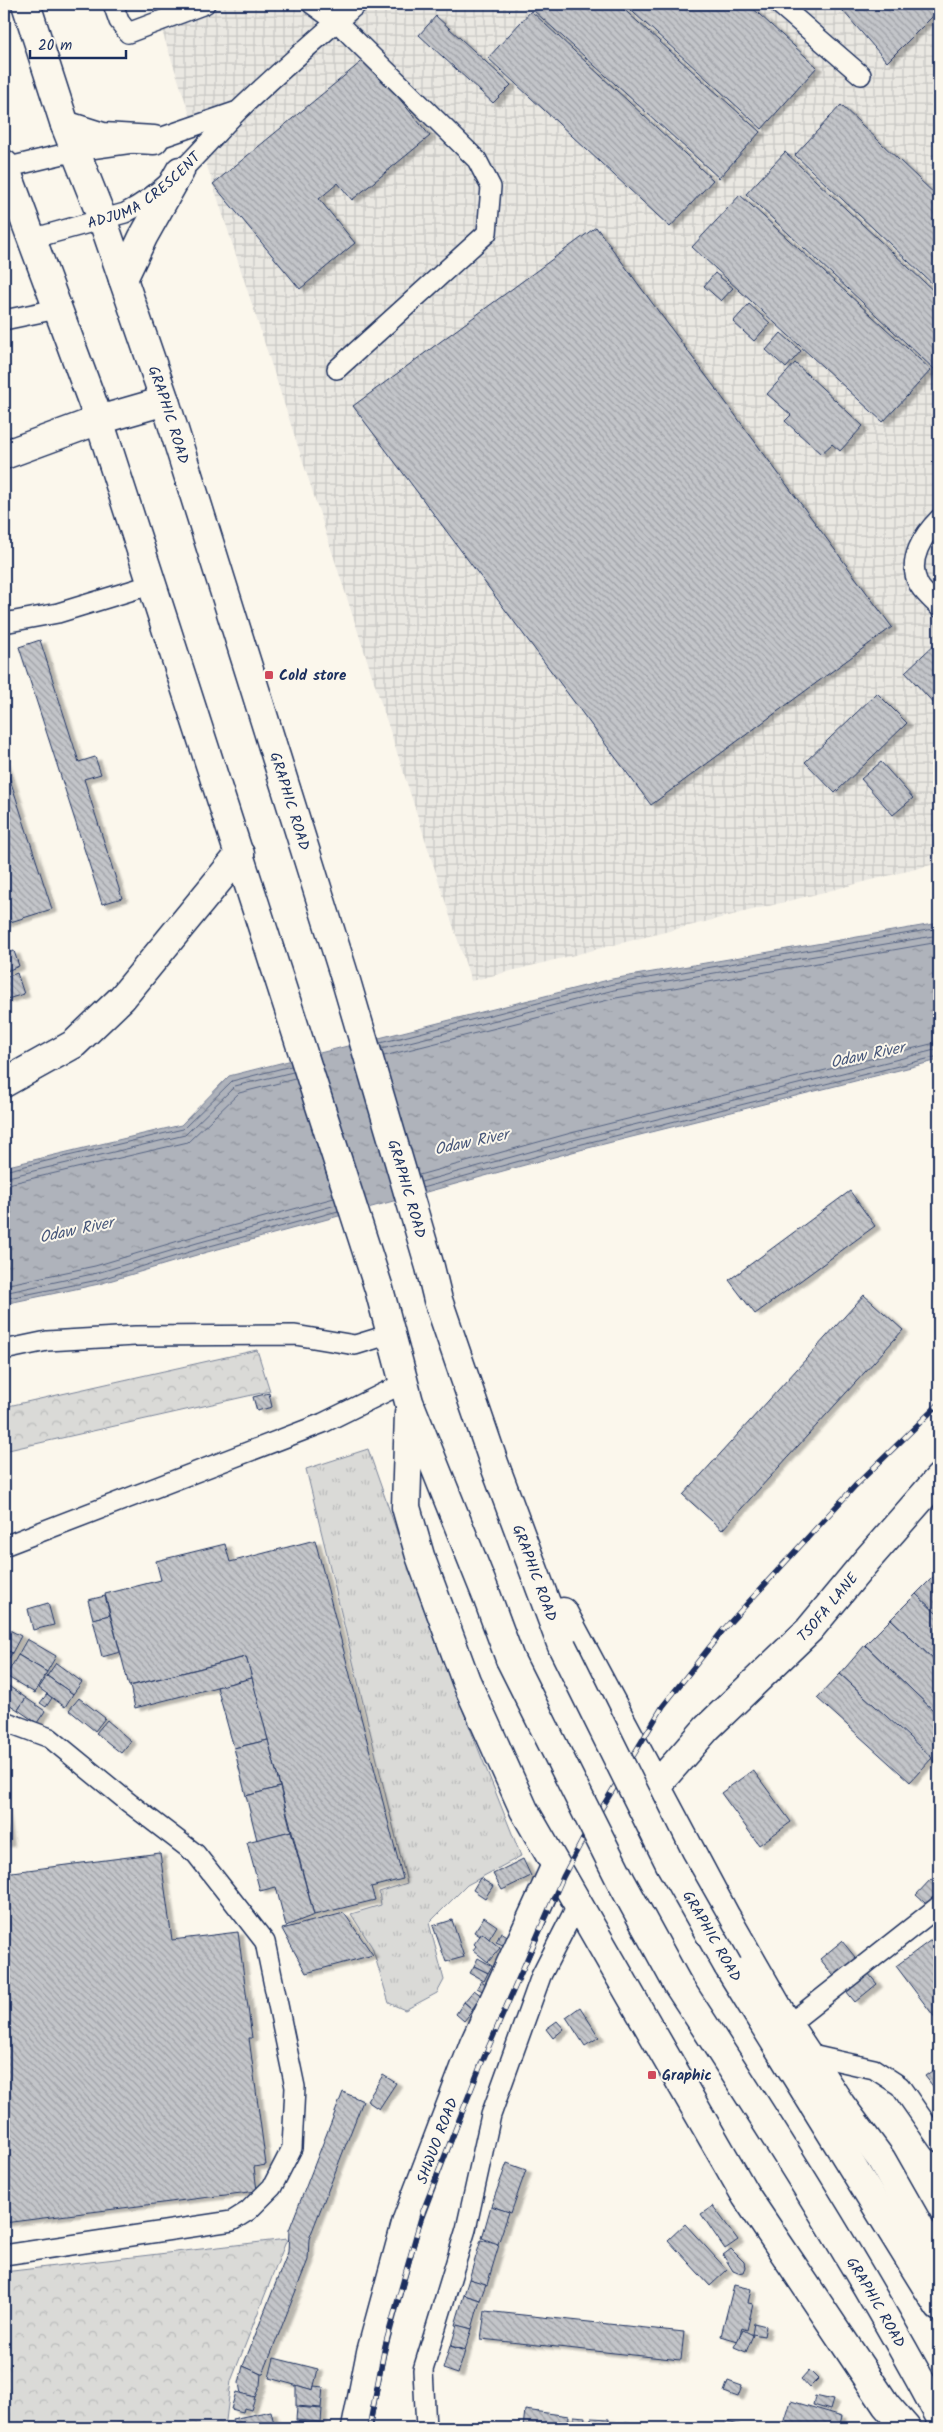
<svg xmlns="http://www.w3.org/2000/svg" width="943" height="2432" font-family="Kalam,sans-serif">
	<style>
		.industrial { fill: url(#industrial-grid) }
		.grass { fill: url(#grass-tufts); stroke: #7a849a }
		.forest { fill: url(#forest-crowns); stroke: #7a849a }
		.water { fill: url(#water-ripples); stroke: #747e96 }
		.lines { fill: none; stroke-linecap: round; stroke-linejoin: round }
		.shore { stroke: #566483; stroke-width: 1 }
		.building { fill: url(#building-back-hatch); stroke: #1b2f5e; filter: url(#shadow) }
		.service-casing { stroke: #1b2f5e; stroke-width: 22 }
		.minor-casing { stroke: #1b2f5e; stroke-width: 31 }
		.primary-casing { stroke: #1b2f5e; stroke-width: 31 }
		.service { stroke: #fbf7ec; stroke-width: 19 }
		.minor { stroke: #fbf7ec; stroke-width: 28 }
		.primary { stroke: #fbf7ec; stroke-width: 28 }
		.rail-casing { stroke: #1b2f5e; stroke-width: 5.5 }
		.rail { stroke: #fbf7ec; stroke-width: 4; stroke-dasharray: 11; stroke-linecap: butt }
		.primary-bridge-casing { stroke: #1b2f5e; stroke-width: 31; stroke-linecap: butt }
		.primary-bridge { stroke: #fbf7ec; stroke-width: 28 }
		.poi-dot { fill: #d1495b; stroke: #fbf7ec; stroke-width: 2 }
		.labels { text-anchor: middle; stroke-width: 4; stroke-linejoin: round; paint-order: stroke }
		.street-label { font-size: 15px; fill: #1b2f5e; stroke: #fbf7ec }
		.poi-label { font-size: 15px; font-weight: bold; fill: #1b2f5e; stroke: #fbf7ec; text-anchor: start }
		.water-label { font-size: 16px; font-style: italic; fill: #47577a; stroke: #fbf7ec }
	</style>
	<defs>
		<pattern id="industrial-grid" width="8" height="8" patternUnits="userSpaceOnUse" patternTransform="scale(1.25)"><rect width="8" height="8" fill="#eae8e2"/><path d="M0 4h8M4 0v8" fill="none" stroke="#c8c7c4"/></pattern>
		<pattern id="grass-tufts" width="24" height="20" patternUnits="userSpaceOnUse" patternTransform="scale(1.25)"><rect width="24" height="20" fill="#dadad7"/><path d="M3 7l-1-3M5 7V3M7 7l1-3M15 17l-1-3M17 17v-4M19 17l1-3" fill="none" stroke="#babbbb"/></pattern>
		<pattern id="forest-crowns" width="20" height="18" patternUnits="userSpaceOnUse" patternTransform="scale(1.25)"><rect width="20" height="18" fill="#dadad7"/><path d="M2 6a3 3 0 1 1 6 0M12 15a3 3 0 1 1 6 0" fill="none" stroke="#babbbb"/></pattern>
		<pattern id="water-ripples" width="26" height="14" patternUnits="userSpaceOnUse" patternTransform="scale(1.25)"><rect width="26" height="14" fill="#afb3bb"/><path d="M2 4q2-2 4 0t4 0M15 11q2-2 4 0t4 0" fill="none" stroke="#8e929b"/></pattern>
		<pattern id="building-back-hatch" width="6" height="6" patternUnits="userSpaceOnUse" patternTransform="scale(1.25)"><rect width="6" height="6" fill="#c3c5c9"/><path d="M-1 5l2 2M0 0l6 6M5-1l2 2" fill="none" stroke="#9ea0a6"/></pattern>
		<filter id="shadow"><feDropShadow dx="5.5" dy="3" stdDeviation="1" flood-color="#0004"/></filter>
	</defs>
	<rect width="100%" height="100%" fill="#fbf7ec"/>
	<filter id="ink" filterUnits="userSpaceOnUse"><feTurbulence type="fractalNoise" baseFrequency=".02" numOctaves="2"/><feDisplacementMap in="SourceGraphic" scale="10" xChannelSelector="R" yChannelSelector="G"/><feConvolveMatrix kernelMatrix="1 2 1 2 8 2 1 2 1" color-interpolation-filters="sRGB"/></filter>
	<g filter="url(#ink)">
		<path class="industrial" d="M153,4H939V863L471,981L213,184Z"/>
		<path class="grass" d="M368,1449L436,1643L521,1856L467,1885L429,1923L444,1980L437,1993L405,2010L389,2003L372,1947L351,1914L381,1905L379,1892L407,1883L306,1469Z"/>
		<g class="forest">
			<path d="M257,1350L270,1391L4,1451V1407Z"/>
			<path d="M287,2239L231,2381L225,2428H4V2272Z"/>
		</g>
		<path class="water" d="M939,923V1060L576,1151L200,1254L99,1284L4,1304V1167L181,1125L229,1076L612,979Z"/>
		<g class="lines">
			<g class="shore">
				<path d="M380,1043L613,984L939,928"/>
				<path d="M382,1049L614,990L939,935"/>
				<path d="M384,1056L616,998L939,942"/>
				<path d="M4,1171L183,1129L232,1081L291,1066"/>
				<path d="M419,1175L571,1133L939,1042"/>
				<path d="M4,1178L185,1135L235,1086L293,1072"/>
				<path d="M421,1182L573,1140L939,1049"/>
				<path d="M4,1185L188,1142L239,1093L295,1079"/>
				<path d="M422,1188L574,1146L939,1056"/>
				<path d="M4,1285L95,1266L195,1236L334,1198"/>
				<path d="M4,1293L97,1273L197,1243L336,1205"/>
				<path d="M4,1299L98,1280L199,1249L338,1211"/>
			</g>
		</g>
		<g class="building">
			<path d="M539,4H618L760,132L719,178L533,10Z"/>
			<path d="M624,4H748L817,67L762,129Z"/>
			<path d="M837,4H939V10L887,62Z"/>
			<path d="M531,11L713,180L670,227L488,58Z"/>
			<path d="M436,16L511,85L493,103L419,35Z"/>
			<path d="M366,58L430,136L352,200L338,183L319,199L355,243L300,289L213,184Z"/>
			<path d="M841,105L939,198V290L795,155Z"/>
			<path d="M785,152L939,296V365L935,370L746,194Z"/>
			<path d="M740,195L931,370L883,422L692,247Z"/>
			<path d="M596,227L892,627L651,805L353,406Z"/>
			<path d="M715,273L733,288L721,301L704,286Z"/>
			<path d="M749,304L770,323L754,341L733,322Z"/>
			<path d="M781,333L801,351L786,368L766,350Z"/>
			<path d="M795,363L863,426L840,451L832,444L821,454L785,421L791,415L767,394Z"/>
			<path d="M40,640L79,762L95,757L101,774L84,779L122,898L102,904L19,647Z"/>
			<path d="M939,640V709L905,672Z"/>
			<path d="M877,693L907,723L835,793L805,762Z"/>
			<path d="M4,761L52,909L4,924Z"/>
			<path d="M881,762L913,798L893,815L861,779Z"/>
			<path d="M14,951L19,966L4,972V954Z"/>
			<path d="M17,973L24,994L4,1000V978Z"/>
			<path d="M850,1191L875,1226L755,1314L729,1280Z"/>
			<path d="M864,1295L903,1330L722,1530L683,1495Z"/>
			<path d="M269,1393L272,1407L257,1411L253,1397Z"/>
			<path d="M315,1540L403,1879L371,1887L375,1900L314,1915L246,1657L129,1686L105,1594L161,1580L156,1561L225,1544L230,1562Z"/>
			<path d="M939,1571V1616L916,1594Z"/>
			<path d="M916,1594L939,1616V1665L891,1619Z"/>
			<path d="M105,1596L110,1615L93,1619L88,1600Z"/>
			<path d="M48,1603L54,1625L33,1630L28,1609Z"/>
			<path d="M110,1615L120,1652L102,1657L93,1619Z"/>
			<path d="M891,1619L939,1665V1716L865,1645Z"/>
			<path d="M4,1627L21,1636L12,1653L4,1648Z"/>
			<path d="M27,1639L56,1656L47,1672L18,1655Z"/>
			<path d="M865,1645L939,1716V1766L840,1674Z"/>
			<path d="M4,1648L12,1653L4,1668Z"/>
			<path d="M18,1655L47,1672L35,1693L6,1676Z"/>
			<path d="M246,1657L252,1678L135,1708L130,1686Z"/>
			<path d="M56,1663L82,1682L73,1694L47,1676Z"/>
			<path d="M840,1674L932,1758L910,1782L817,1698Z"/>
			<path d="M47,1676L73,1694L65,1707L39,1688Z"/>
			<path d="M252,1678L268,1740L234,1748L217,1687Z"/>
			<path d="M4,1683L26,1698L18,1710L4,1701Z"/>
			<path d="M47,1694L52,1698L46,1707L40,1703Z"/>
			<path d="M26,1698L45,1711L37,1723L18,1710Z"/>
			<path d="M79,1698L105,1718L95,1731L69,1710Z"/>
			<path d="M107,1720L131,1741L121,1753L96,1733Z"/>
			<path d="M268,1740L280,1787L246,1796L234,1748Z"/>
			<path d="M753,1770L791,1822L759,1845L721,1793Z"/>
			<path d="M280,1787L291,1831L257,1840L246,1796Z"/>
			<path d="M4,1807L9,1843L4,1844Z"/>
			<path d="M291,1831L314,1915L286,1926L276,1887L260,1891L247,1842Z"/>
			<path d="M160,1853L172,1940L238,1932L252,2038H249L266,2165L254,2167L257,2191L4,2223V1873Z"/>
			<path d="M523,1859L531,1876L502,1890L493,1874Z"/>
			<path d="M480,1878L493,1886L485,1898L473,1890Z"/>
			<path d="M931,1879L939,1886V1905L934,1911L916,1895Z"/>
			<path d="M344,1913L373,1955L306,1973L282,1929Z"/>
			<path d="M484,1917L497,1926L489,1939L482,1933L480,1936L474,1932Z"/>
			<path d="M452,1920L464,1957L446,1962L433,1926Z"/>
			<path d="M501,1932L509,1937L505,1946L496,1942Z"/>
			<path d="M482,1933L500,1948L488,1962L473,1950L476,1946L474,1944Z"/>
			<path d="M939,1934V2023L896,1966Z"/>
			<path d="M842,1941L877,1984L855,2002L820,1959Z"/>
			<path d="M478,1958L492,1966L488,1973L474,1966Z"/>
			<path d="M474,1966L488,1973L484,1981L470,1973Z"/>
			<path d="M481,1981L490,1986L486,1993L477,1988Z"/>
			<path d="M474,1990L482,1996L472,2009L464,2002Z"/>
			<path d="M464,2002L473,2010L464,2021L456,2014Z"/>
			<path d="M580,2007L599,2037L585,2046L566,2017Z"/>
			<path d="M557,2021L564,2029L553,2038L546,2029Z"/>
			<path d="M939,2066V2094L925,2076Z"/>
			<path d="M383,2075L396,2083L379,2109L367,2101Z"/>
			<path d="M343,2092L363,2101L309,2239L308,2260L263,2374H261L243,2366L288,2252L289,2230Z"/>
			<path d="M507,2163L526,2170L511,2213L491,2206Z"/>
			<path d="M491,2206L509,2212L498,2244L482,2238Z"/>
			<path d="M713,2206L738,2240L725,2249L701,2214Z"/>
			<path d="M685,2224L727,2270L710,2286L668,2240Z"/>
			<path d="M481,2240L499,2245L487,2285L469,2279Z"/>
			<path d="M731,2249L744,2262L745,2267L743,2272L738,2273L733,2271L723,2255Z"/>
			<path d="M469,2279L486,2284L480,2300L464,2295Z"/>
			<path d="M734,2285L751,2289L748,2303L753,2304L747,2330L742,2328L738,2341L721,2336Z"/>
			<path d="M464,2295L480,2300L472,2329L455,2325Z"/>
			<path d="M485,2311L684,2332L681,2360L481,2339Z"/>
			<path d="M754,2323L766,2326L764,2336L752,2334Z"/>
			<path d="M457,2325L472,2329L465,2350L451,2346Z"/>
			<path d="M743,2330L753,2335L746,2352L734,2347Z"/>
			<path d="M450,2346L465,2351L458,2374L443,2369Z"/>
			<path d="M274,2358L318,2369L313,2390L269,2378Z"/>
			<path d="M243,2366L261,2374L260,2385L255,2397L241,2394L239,2383Z"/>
			<path d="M809,2370L818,2379L809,2388L801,2379Z"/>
			<path d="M728,2381L742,2386L738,2397L724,2392Z"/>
			<path d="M296,2385L313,2390L314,2386L323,2387L321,2408L296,2406Z"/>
			<path d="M236,2392L255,2397L251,2410L244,2408L243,2412L231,2409Z"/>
			<path d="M815,2396L833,2400L830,2410L813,2405Z"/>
			<path d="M791,2401L842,2416L839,2428L783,2427Z"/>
			<path d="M297,2407L322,2409L321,2422L296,2420Z"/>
			<path d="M525,2410L569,2416L568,2428H523Z"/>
			<path d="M271,2411L275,2428H234L232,2419Z"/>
			<path d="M574,2416L585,2417L584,2427L574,2426Z"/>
			<path d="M591,2418L610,2419V2428H590Z"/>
			<path d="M295,2421L316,2425L315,2428H294Z"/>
			<path d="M625,2422L637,2423V2428H625Z"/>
			<path d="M727,2422L751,2428H725Z"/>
			<rect x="611" y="2424" width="8" height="4"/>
			<path d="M665,2424L677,2425V2428H664Z"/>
		</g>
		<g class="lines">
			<defs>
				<g id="service">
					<path d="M113,4L119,21L128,33L205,4"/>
					<path d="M312,4L337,22L477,160L491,187L487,233L337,369"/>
					<path d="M779,4L861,75"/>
					<path d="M5,168L76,151L154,140L235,112"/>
					<path id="s1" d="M31,239L125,213C171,190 203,146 238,111C276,74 317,39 357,4"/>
					<path d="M4,320L57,309"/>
					<path d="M939,519C923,535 907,560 918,583C921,591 933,600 939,607"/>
					<path d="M4,623L58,613L153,584"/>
					<path d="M4,1350L47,1341L135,1336L295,1335L355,1345L391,1334"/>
					<path d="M4,1546L323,1423L404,1383"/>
					<path d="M4,1721L50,1738L128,1802L196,1854L265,1942L295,2087L292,2148L272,2187L248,2211L232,2221L4,2255"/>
					<path d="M788,2025L939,1906"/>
					<path d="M807,2054L874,2069L900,2086L939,2142"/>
					<path d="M426,2428L423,2370L466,2229L491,2115L541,1976L577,1905"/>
				</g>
				<g id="minor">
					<path d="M4,455L99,420L165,401"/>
					<path d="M4,1083L74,1044L122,998L240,854"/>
					<path id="s2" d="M656,1786L707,1728L809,1630L867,1560L939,1478"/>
					<path id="s3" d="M356,2428L371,2352L407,2220L474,2044L555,1867"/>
				</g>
				<g id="primary">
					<path id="s4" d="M26,4L65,125L102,218L165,401L346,981L430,1267L438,1300L495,1466L562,1646"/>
					<path d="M65,125L103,137L154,140"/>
					<path d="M4,164L99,420L379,1289L409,1402L486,1594L510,1659"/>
					<path d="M123,279L143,237L180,171"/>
					<path d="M409,1413L406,1507L420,1556L466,1681L524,1810L746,2196L886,2405L906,2428"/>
					<path d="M563,1612L726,1917L788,2025L841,2105L881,2159L939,2261"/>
					<path d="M728,1966L939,2307"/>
					<path id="s5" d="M678,1985C770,2126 860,2267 939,2415"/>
				</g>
			</defs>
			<use href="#service" class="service-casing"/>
			<use href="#minor" class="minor-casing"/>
			<use href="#primary" class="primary-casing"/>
			<use href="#service" class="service"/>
			<use href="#minor" class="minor"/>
			<use href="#primary" class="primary"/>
			<defs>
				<path id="rail" d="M369,2428L385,2346L423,2211L482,2062L563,1877L582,1841L663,1706L724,1629L855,1486L939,1404"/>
			</defs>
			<use href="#rail" class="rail-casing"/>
			<use href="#rail" class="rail"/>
			<defs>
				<g id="primary-bridge">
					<path d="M562,1646L670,1864L728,1966"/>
					<path d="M510,1659L621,1881L678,1985"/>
				</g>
			</defs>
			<use href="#primary-bridge" class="primary-bridge-casing"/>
			<use href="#primary-bridge" class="primary-bridge"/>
		</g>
	</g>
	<g class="poi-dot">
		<rect x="264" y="670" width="10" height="10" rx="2.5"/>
		<rect x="647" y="2070" width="10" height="10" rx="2.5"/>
	</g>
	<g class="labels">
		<g class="street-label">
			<text dy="5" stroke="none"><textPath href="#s1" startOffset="125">ADJUMA CRESCENT</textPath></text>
			<text dy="5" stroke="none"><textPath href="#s4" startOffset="435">GRAPHIC ROAD</textPath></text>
			<text dy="5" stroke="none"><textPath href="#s4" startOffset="840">GRAPHIC ROAD</textPath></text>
			<text dy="5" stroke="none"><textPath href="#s4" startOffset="1245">GRAPHIC ROAD</textPath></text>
			<text dy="5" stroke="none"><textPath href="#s4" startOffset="1650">GRAPHIC ROAD</textPath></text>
			<text dy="5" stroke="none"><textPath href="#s2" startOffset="248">TSOFA LANE</textPath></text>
			<text transform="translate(712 1936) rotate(60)" y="5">GRAPHIC ROAD</text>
			<text dy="5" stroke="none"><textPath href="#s3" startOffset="299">SHWUO ROAD</textPath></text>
			<text dy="5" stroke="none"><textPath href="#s5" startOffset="374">GRAPHIC ROAD</textPath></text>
		</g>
		<g class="poi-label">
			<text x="279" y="680">Cold store</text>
			<text x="662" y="2080">Graphic</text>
		</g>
		<g class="water-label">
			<text transform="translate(867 1054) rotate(-12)" y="6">Odaw River</text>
			<text transform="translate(471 1141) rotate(-12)" y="6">Odaw River</text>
			<text transform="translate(76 1229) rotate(-12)" y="6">Odaw River</text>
		</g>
	</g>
	<rect width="943" height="2432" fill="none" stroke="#fbf7ec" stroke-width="20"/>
	<rect x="10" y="10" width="923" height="2412" fill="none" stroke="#1b2f5e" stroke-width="2" filter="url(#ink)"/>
	<path d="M30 50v8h96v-8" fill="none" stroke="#1b2f5e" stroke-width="2.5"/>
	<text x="38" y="50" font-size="15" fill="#1b2f5e" stroke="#fbf7ec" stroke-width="4" paint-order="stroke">20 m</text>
</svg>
